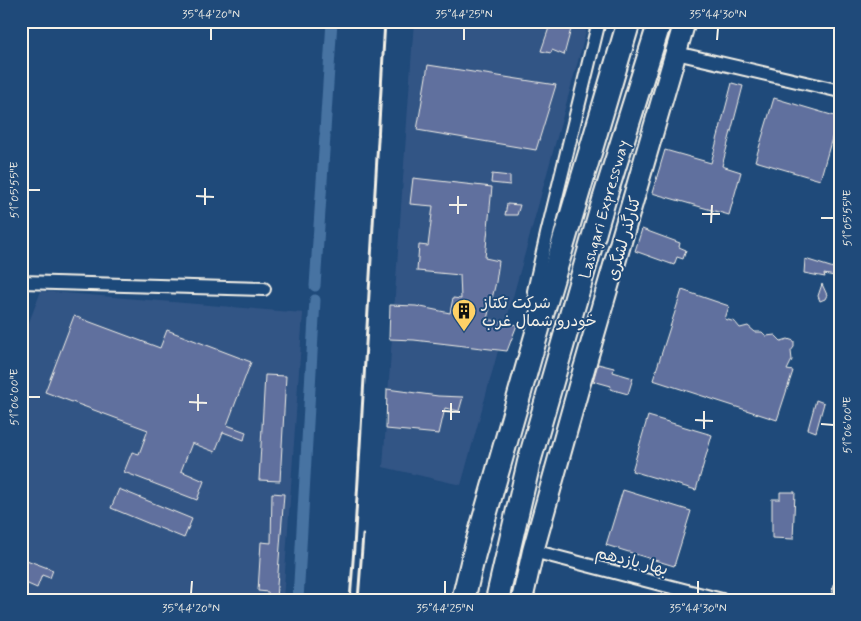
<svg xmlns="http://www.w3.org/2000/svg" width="861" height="621" font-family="Mynerve,'Playpen Sans Arabic',sans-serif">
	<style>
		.built { fill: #335585 }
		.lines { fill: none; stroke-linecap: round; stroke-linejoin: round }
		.canal { stroke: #4773a2; stroke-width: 11 }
		.building { fill: #61709e; stroke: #f4f1e8 }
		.street-casing { stroke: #f4f1e8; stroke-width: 16 }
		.primary-casing { stroke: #f4f1e8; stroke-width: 24 }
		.highway-casing { stroke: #f4f1e8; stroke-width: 26 }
		.street { stroke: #1f4a7a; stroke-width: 12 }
		.primary { stroke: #1f4a7a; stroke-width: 20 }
		.highway { stroke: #1f4a7a; stroke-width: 22 }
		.rail { stroke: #f4f1e8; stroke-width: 3 }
		.ticks { fill: none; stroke: #f4f1e8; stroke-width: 2 }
		.labels { text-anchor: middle; stroke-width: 4; stroke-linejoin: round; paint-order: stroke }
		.street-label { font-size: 16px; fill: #f4f1e8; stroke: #1f4a7a }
		.poi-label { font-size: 16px; fill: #f4f1e8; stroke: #1f4a7a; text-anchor: start }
		.neatline { fill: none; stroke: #f4f1e8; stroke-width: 2 }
		.ticks-label { font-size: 12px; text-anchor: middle; fill: #f4f1e8 }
	</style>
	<rect width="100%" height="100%" fill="#1f4a7a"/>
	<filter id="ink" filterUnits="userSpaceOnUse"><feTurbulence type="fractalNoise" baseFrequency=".02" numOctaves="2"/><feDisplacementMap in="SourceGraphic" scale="10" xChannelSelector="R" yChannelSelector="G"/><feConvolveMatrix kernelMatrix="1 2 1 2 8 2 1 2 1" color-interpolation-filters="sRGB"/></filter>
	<g filter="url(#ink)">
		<g class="built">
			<path d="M414,21H589L461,485L383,467Z"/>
			<path d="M41,291L303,313L283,600H21V343Z"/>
		</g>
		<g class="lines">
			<g class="canal">
				<path d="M325,131L332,21"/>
				<path d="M315,286L325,136"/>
				<path d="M298,600L315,300"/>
			</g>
		</g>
		<g class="building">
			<path d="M551,22L571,29L564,55L552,50L551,53L541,51Z"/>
			<path d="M428,65L556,85L536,150L417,130Z"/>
			<path d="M732,83L743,86L722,166L741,172L729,215L652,193L665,150L711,163Z"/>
			<path d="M774,98L838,117L820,180L755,161Z"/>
			<path d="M492,174L510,176V185L491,183Z"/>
			<path d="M413,178L492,187L485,258L499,261L496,282L487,319L517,325L507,351L414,340L389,339L390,305L416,306L450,313L453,298L461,299L460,275L417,271L419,245L428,246L433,206L410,204Z"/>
			<path d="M507,204L520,205L517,215H505Z"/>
			<path d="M642,229L680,243L679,247L686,250L683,259L677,257L674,265L635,251Z"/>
			<path d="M805,259L840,270V277L824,274L825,277L804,273Z"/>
			<path d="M822,284L827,295L825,299L820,301L818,296Z"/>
			<path d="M682,290L729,306L725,319L735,322L740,328L748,326L755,332H762L766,336L775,335L781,341L788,339L794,341V347L791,351L792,360L787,370L793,371L777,420L653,380Z"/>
			<path d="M74,316L160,348L167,330L251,362L227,425L246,432L244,440L223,432L215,452L192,443L181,471L204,481L197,500L124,472L132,452L139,454L148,430L45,392Z"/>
			<path d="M598,364L614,368L613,372L633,378L628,394L610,389L611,386L593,381Z"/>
			<path d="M265,375L286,376L280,481L259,480Z"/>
			<path d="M387,389L438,396L463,397L459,411L445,408L439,434L386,429Z"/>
			<path d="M816,400L824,403L816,432L808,429Z"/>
			<path d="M648,416L712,435L696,490L632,471Z"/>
			<path d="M119,489L192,519L184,538L111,508Z"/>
			<path d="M623,490L691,511L674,566L606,545Z"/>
			<path d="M780,492H795L793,539L772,538V499H780Z"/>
			<path d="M272,493L284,494L276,599L268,598V592L258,591L261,542L271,543Z"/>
			<path d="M24,559L53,570L50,578L42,575L37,588L21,581V565Z"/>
		</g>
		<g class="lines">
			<defs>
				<g id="street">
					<path d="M676,53L840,91"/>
					<path d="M21,282L264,289"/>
					<path d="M541,313L534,291L547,234L599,21"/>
					<path d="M533,551L722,600"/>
					<path d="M839,600L840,588"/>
				</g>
				<path id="primary" d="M522,600L533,551L579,386L685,21"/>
				<g id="highway">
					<path d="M463,600L474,554L542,315L629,21"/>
					<path d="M497,600L529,462L604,200L660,21"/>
				</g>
			</defs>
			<use href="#street" class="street-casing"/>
			<use href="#primary" class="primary-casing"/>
			<use href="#highway" class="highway-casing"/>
			<use href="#street" class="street"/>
			<use href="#primary" class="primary"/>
			<use href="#highway" class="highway"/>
			<g class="rail">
				<path d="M350,600L354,548L385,21"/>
				<path d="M358,600L363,535"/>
			</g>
		</g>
	</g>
	<path class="ticks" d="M211,40V28M464,40V28M717,40L718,28M28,190H40M196,196L214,197M205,205V188M449,205H467M458,214V196M702,214H720M821,218H834M711,223L712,205M28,397H40M189,402L207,403M198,411V394M442,411L460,412M451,420V403M695,420L713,421M821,424L834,425M704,429V411M191,594L192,581M445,594V581M698,594V581"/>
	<defs>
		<symbol id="building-pin" viewBox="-11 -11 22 30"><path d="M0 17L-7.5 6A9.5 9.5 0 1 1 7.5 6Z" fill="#ffd166" stroke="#1f4a7a"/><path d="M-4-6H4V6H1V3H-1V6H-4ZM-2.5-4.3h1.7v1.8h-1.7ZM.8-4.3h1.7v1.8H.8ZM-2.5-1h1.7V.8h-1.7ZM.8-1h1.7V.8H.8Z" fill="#111"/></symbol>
	</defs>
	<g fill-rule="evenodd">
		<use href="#building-pin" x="450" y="297" width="28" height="38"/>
	</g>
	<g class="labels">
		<g class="street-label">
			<text transform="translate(603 209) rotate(-74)" y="6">Lashgari Expressway</text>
			<text transform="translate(623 238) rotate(-74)" y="6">کنارگذر لشگری</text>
			<text transform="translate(632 560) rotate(14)" y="6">بهار یازدهم</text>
		</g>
		<g class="poi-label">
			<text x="482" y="308">شرکت تکتاز<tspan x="482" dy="18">خودرو شمال غرب</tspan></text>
		</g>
	</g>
	<rect width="861" height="621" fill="none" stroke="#1f4a7a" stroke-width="55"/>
	<rect x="28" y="28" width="806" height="566" class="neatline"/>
	<g class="ticks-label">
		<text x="211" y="18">35°44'20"N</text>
		<text x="464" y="18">35°44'25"N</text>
		<text x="718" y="18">35°44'30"N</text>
		<text transform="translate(14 190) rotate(-90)" y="4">51°05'55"E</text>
		<text transform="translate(847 218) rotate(-90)" y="4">51°05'55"E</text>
		<text transform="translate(14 397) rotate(-90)" y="4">51°06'00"E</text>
		<text transform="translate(847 425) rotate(-90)" y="4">51°06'00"E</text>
		<text x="191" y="612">35°44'20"N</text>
		<text x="445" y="612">35°44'25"N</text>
		<text x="698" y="612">35°44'30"N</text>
	</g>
</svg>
